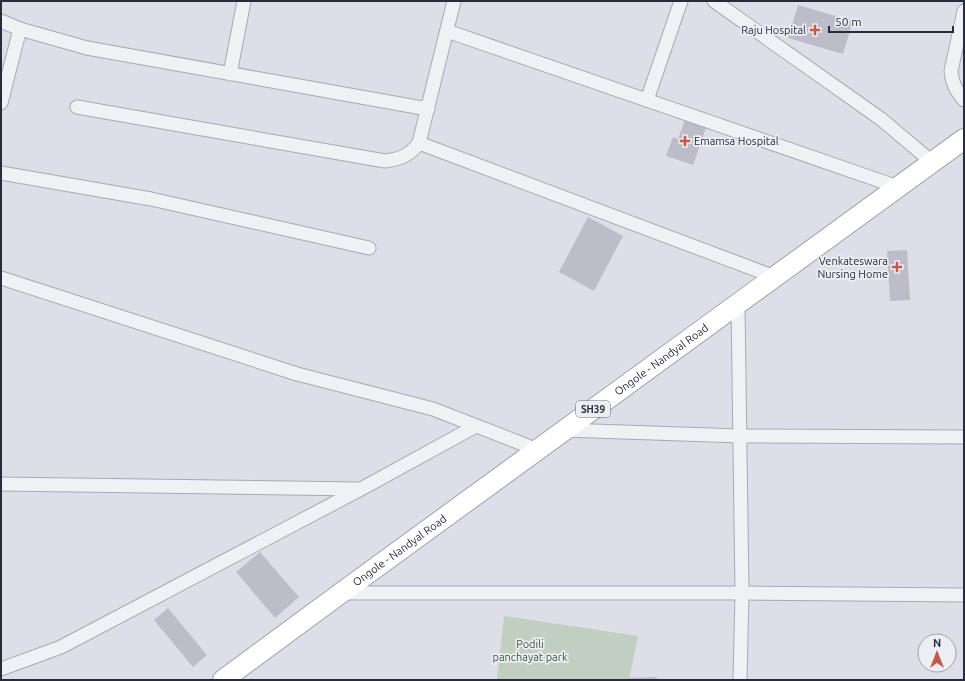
<svg xmlns="http://www.w3.org/2000/svg" width="965" height="681" font-family="Ubuntu,sans-serif">
	<style>
		.green { fill: #c0cfc0 }
		.building { fill: #bcbdc8 }
		.lines { fill: none; stroke-linecap: round; stroke-linejoin: round }
		.minor-casing { stroke: #a8a9b3; stroke-width: 15 }
		.primary-casing { stroke: #9ea1b1; stroke-width: 22 }
		.minor { stroke: #f0f1f5; stroke-width: 13 }
		.primary { stroke: #fff; stroke-width: 20 }
		.poi-dot { fill: #c15c4d; stroke: #edeef4; stroke-width: 1.5 }
		.labels { text-anchor: middle; stroke-width: 3.5; stroke-linejoin: round; paint-order: stroke }
		.shield { fill: #edeef4; stroke: #646573; stroke-width: 1 }
		.shield-label { font-size: 10px; font-weight: bold; fill: #292a3c }
		.poi-label { font-size: 11px; fill: #292a3c; stroke: #edeef4; text-anchor: end }
		.street-label { font-size: 11px; fill: #292a3c; stroke: #edeef4 }
		.park-label { font-size: 11px; fill: #37563a; stroke: #edeef4 }
	</style>
	<rect width="100%" height="100%" fill="#dedfe6"/>
	<path class="green" d="M504,616L638,636L629,680H497Z"/>
	<g class="building">
		<path d="M798,5L853,21L843,54L788,38Z"/>
		<path d="M686,117L707,125L693,165L666,156L673,137L678,139Z"/>
		<path d="M588,217L623,236L594,291L559,272Z"/>
		<path d="M907,250L910,300L890,301L887,251Z"/>
		<path d="M260,552L299,597L275,618L236,572Z"/>
		<path d="M168,608L207,655L193,667L154,620Z"/>
		<path d="M657,677V680H629V678Z"/>
	</g>
	<g class="lines">
		<defs>
			<g id="minor">
				<path d="M454,1L419,143L775,277"/>
				<path d="M714,1L881,119L932,162"/>
				<path d="M964,11L951,71C952,84 956,90 964,100"/>
				<path d="M1,21L20,29L87,48L428,109"/>
				<path d="M447,31L898,187"/>
				<path d="M230,74L244,1"/>
				<path d="M647,100L681,1"/>
				<path d="M1,103L20,29"/>
				<path d="M77,107L385,161C400,159 409,156 419,143"/>
				<path d="M1,173L151,199L369,248"/>
				<path d="M1,278L297,374L433,409L538,450"/>
				<path d="M738,305L742,593L740,680"/>
				<path d="M564,430L740,436L964,437"/>
				<path d="M1,484L359,489"/>
				<path d="M341,593H742L964,595"/>
				<path d="M1,669L61,647L361,489L476,426"/>
			</g>
			<g id="primary">
				<path id="s1" d="M223,680L341,593L964,139"/>
			</g>
		</defs>
		<use href="#minor" class="minor-casing"/>
		<use href="#primary" class="primary-casing"/>
		<use href="#minor" class="minor"/>
		<use href="#primary" class="primary"/>
	</g>
	<g class="poi-dot">
		<path d="M813 24h4v4h4v4h-4v4h-4v-4h-4v-4h4z"/>
		<path d="M683 135h4v4h4v4h-4v4h-4v-4h-4v-4h4z"/>
		<path d="M895 261h4v4h4v4h-4v4h-4v-4h-4v-4h4z"/>
	</g>
	<g class="labels">
		<rect class="shield" x="576" y="401" width="34" height="16" rx="3"/>
		<g class="shield-label">
			<text x="593" y="413">SH39</text>
		</g>
		<g class="poi-label">
			<text x="806" y="34">Raju Hospital</text>
			<text x="694" y="145" text-anchor="start">Emamsa Hospital</text>
			<text x="888" y="265">Venkateswara<tspan x="888" dy="13">Nursing Home</tspan></text>
		</g>
		<g class="street-label">
			<text dy="4" stroke="none"><textPath href="#s1" startOffset="543">Ongole - Nandyal Road</textPath></text>
			<text dy="4" stroke="none"><textPath href="#s1" startOffset="219">Ongole - Nandyal Road</textPath></text>
		</g>
		<g class="park-label">
			<text x="530" y="648">Podili<tspan x="530" dy="13">panchayat park</tspan></text>
		</g>
	</g>
	<rect width="965" height="681" fill="none" stroke="#292a3c" stroke-width="4"/>
	<g transform="translate(937 653)"><circle r="19" fill="#edeef4" stroke="#9fa0aa"/>
	<path d="M0-3L7 15L0 10L-7 15Z" fill="#c15c4d"/>
	<text y="-6" font-size="11" font-weight="bold" text-anchor="middle" fill="#292a3c">N</text>
	</g>
	<path d="M829 26v6h124v-6" fill="none" stroke="#292a3c" stroke-width="2"/>
	<text x="835" y="26" font-size="12" fill="#292a3c" stroke="#edeef4" stroke-width="3" paint-order="stroke">50 m</text>
</svg>
